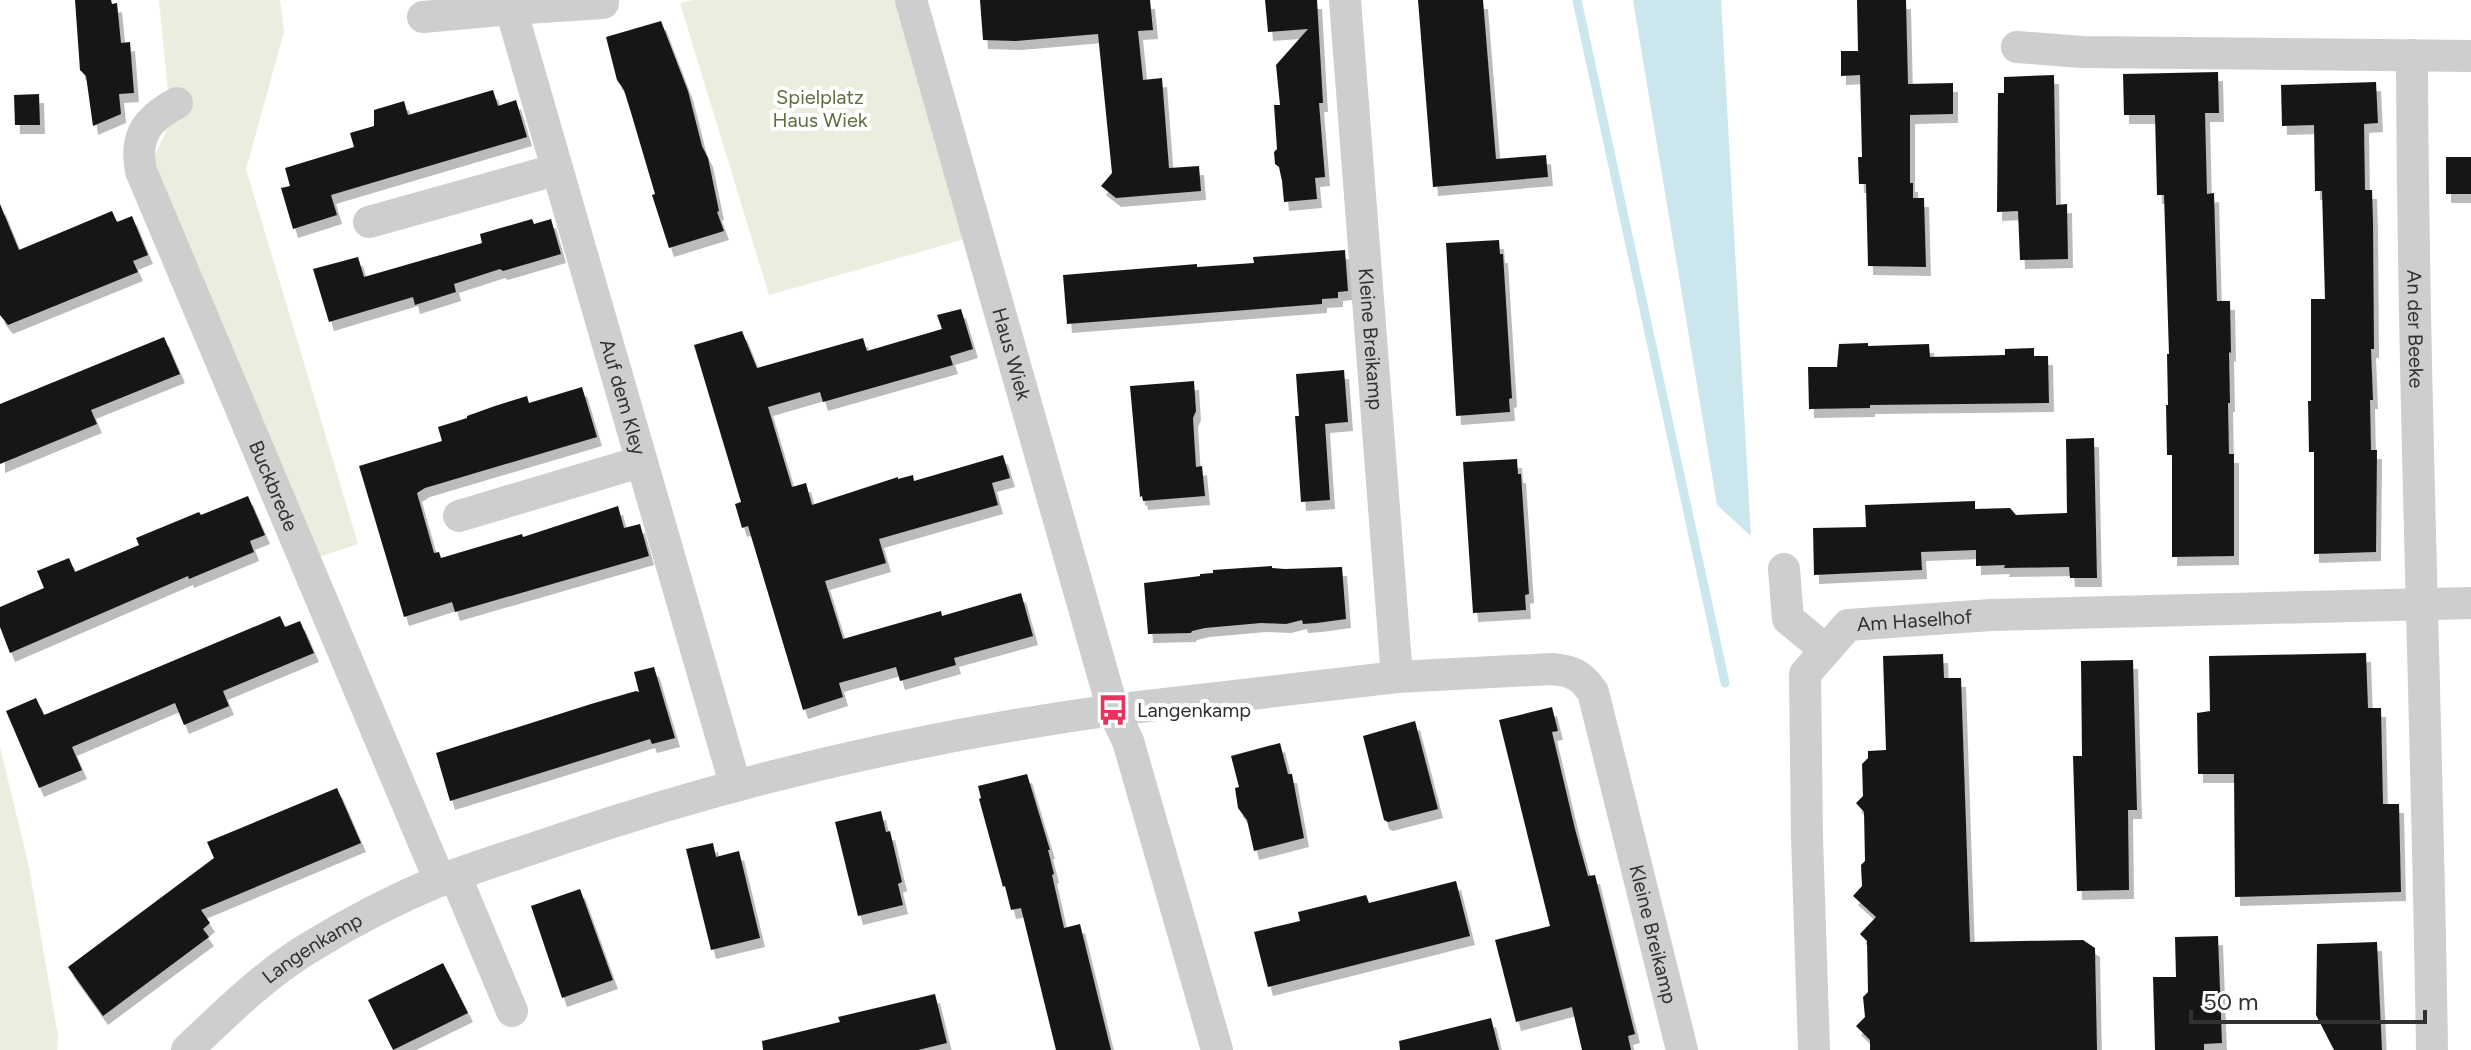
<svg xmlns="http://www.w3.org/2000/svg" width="2471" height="1050" font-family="Figtree,sans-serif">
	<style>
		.green { fill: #eaeedf }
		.water { fill: #cce6ee }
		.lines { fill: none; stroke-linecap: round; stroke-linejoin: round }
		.stream { stroke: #cce6ee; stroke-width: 9 }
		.building { fill: #181818; filter: url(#shadow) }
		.minor { stroke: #cecece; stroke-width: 32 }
		.labels { text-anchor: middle; stroke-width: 8; stroke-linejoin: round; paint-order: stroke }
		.park-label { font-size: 20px; fill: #5c6f3d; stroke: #fff }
		.street-label { font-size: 20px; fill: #313131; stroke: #fff }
		.poi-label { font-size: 20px; fill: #313131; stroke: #fff; text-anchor: start }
	</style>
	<defs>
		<filter id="shadow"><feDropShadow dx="5" dy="9" stdDeviation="0" flood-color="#0004"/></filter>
	</defs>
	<rect width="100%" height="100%" fill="#fff"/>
	<g class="green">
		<path d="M159,0H280L284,32L246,169L358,544L319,557L153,159L171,121Z"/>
		<path d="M693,0H897L965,239L769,295L680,3Z"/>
		<path d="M0,747L29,867L58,1036L57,1050H0Z"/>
	</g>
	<path class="water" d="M1633,0H1721L1751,536L1717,505Z"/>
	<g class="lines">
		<path class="stream" d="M1577,0L1725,683"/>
	</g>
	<g class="building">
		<path d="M75,0H111L112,4L117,3L121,43L130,42L134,93L119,94L121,114L93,126L86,76L80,70Z"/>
		<path d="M980,0H1150L1153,30L1138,31L1143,80L1162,78L1169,168L1199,166L1201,191L1116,198L1101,186L1112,173L1098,34L1016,41L983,40Z"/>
		<path d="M1265,0H1317L1323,103H1319L1325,177L1315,178L1317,199L1284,202L1282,181L1279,167L1275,164L1274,152L1277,149L1274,105H1280L1276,65L1308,29L1268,32Z"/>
		<path d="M1418,0H1483L1496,159L1546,155L1548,177L1433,187Z"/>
		<path d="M1857,0H1906L1908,84L1953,83V114L1910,115V183H1913V198H1924L1926,267L1868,266L1866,184H1859L1858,157H1862L1860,75L1841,76V51H1858Z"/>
		<path d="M661,21L688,91L702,146L708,158L719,211L717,212L724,231L669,248L652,195L655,194L632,116L624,90L617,80L606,37Z"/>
		<path d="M2218,72L2219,113H2205L2207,194L2214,193L2217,301H2230L2231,353L2229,352L2230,403H2228L2229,454H2234V556L2172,557V455H2167L2166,405H2168L2167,354H2169L2164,195H2157L2155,115H2124L2123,74Z"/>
		<path d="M2054,75L2056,205L2067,204L2068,259L2020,260L2018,211L1997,212L1998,93H2004V77Z"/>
		<path d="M2376,82L2378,123L2364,124L2365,190H2372L2373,222L2374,349H2371L2373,400H2370L2371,450H2377L2376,552L2314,554V452H2309L2308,401H2311V299H2325L2322,191H2315L2314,125L2282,126L2281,85Z"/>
		<path d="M493,90L498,106L516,100L527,137L331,195L337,215L293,229L281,188L290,186L285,168L354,147L350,133L374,126V110L404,101L408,115Z"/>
		<path d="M39,94L40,125H15L14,95Z"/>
		<rect x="2446" y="157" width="25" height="37"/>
		<path d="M0,204L19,250L112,211L117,222L132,216L148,255L133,261L138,272L8,325L0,315Z"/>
		<path d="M532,219L534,224L551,219L561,254L503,271L500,269L454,284L456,292L415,305L413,297L329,322L313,269L358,257L364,277L482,243L480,234Z"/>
		<path d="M1499,240L1500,254H1503L1512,398L1509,399L1510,412L1456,416L1446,243Z"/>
		<path d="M1345,250L1348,291L1338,292V298L1322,299V304L1067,324L1063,275L1197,264V267L1254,263L1253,257Z"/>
		<path d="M961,309L973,349L950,356L953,365L823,402L820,392L768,407L792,487L806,483L812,505L898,477V479L913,475L914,481L1003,455L1010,478L992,483L998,505L879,539L886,563L825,581L843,639L941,611L942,616L1021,593L1033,636L954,658L956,665L900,681L896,667L839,683L843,697L803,710L748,526L742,528L735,504L741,502L694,345L742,331L757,368L863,338L867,351L942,329L937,315Z"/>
		<path d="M164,337L180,374L91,410L97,424L0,464V404Z"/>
		<path d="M1868,343V346L1929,344L1930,357L2005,355V349L2034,348V356H2048L2049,403L1870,405V408L1809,409L1808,367H1837L1839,344Z"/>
		<path d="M1344,370L1348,422L1325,424L1330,500L1301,502L1295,416H1299L1296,374Z"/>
		<path d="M1194,381L1196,411L1193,418L1196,467L1202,466L1205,496L1143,501L1142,496L1140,497L1130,386Z"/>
		<path d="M582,387L597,437L425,488L417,493L434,553L439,552L441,558L522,534L523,537L618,506L624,528L640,524L649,556L455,612L452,602L404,617L359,466L442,441L438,427L467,418V416L495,406L527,396L529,403Z"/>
		<path d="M2094,438L2097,578H2070L2069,567L2004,568L2005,565L1976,566V550L1921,552L1922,570L1814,575L1813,528L1866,527L1865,505L1975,501V509L2010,508L2016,515L2067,513L2066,439Z"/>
		<path d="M1517,459L1518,474H1521L1529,594L1525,595L1526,610L1473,613L1463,462Z"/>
		<path d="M248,496L265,535L250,541L254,552L189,579L188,576L10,653L0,627V607L44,588L37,571L69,558L75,572L139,545L136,538L199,512L201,515Z"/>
		<path d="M1272,566V568L1285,569L1342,567L1346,619L1317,623L1303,624L1302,620L1286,624L1261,623L1205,628L1192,631L1191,633L1148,634L1144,583L1200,576V574L1213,573V570Z"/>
		<path d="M280,616L285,627L300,621L314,653L223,691L229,706L184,725L175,703L72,747L82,770L39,788L6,711L36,698L44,715Z"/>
		<path d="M2366,653L2368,708H2381L2383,804H2399L2401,892L2235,897L2234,774H2198L2197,713L2210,711L2209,656Z"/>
		<path d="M1943,654L1944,678H1961L1970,942L2083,940L2095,948L2097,1050H1870V1040L1856,1026L1865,1017L1863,997L1868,992L1867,941L1860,934L1876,917L1853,896L1862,886L1861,865L1865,861L1864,812L1856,803L1863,796L1862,764L1868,758V751L1886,750L1883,656Z"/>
		<path d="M2133,660L2137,810H2128L2129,890L2077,891L2073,756H2082L2081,661Z"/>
		<path d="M654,667L675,738L652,744L650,739L450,801L436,753L591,704L636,691L639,692L634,672Z"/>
		<path d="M1552,707L1558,731L1552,732L1575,829L1588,876L1595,875L1635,1034L1628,1036L1631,1050H1582L1572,1007L1516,1022L1495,940L1550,926L1499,720Z"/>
		<path d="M1415,721L1438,809L1388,822L1384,820L1363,736Z"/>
		<path d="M1280,743L1288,774H1292L1304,838L1254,851L1247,820L1238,808L1235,788L1239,787L1231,756Z"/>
		<path d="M1027,774L1050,850H1048L1054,874L1052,875L1064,928L1080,924L1111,1050H1056L1021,908L1011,910L1005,886L1003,887L979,799L981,798L978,786Z"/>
		<path d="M337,788L361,843L201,910L210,923L203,929L209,937L103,1016L68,967L214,858L207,842Z"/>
		<path d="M881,811L886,832L890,831L902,882L898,884L903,905L858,916L835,822Z"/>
		<path d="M713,843L716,857L739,851L760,938L711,950L686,849Z"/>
		<path d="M1456,881L1470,936L1268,987L1254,932L1300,921L1298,912L1366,895L1369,903Z"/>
		<path d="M580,889L613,980L562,998L531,906Z"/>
		<path d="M2218,936L2222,1043L2204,1044V1050H2155L2153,977H2176L2175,937Z"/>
		<path d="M2377,942L2382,1050H2334L2316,1015L2317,944Z"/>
		<path d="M443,963L468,1013L393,1050L368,1000Z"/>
		<path d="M935,994L947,1043L918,1050H763L762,1041L840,1022L838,1017Z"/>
		<path d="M1491,1018L1499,1050H1400L1399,1041Z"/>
	</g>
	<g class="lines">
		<g class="minor">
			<path id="s1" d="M911,0L1113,710L1397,677L1552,669C1573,671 1581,675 1593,692L1682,1050"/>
			<path id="s2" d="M1345,0L1397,677"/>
			<path id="s3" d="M603,3L511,9L735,784"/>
			<path d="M423,17L511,9"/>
			<path d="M2017,47L2082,52L2471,56"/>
			<path id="s4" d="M2412,55C2413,387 2427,718 2432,1050"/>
			<path id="s5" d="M177,103C147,119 134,136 141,171L440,881"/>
			<path d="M369,222L555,170"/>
			<path d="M459,516L640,462"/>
			<path d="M1784,569L1788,619L1826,650"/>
			<path d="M455,875L512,1011"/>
			<path id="s6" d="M187,1050C224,1015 263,976 307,949C349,923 395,899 441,880C480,865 521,853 561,839C741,778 925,736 1113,710L1128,741L1217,1050"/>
			<path id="s7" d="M1814,1050L1807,837L1805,674L1848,625L1991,615L2471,603"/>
		</g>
	</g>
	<defs>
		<symbol id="bus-bare" viewBox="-9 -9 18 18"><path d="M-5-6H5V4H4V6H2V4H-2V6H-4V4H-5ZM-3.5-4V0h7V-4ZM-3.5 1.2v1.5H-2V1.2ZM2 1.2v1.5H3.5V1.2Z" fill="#e9325d" stroke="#fff" stroke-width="2.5" paint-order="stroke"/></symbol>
	</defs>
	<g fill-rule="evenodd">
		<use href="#bus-bare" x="1091" y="688" width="44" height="44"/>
	</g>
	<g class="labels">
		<g class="park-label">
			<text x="820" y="104">Spielplatz<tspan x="820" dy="23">Haus Wiek</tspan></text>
		</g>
		<g class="street-label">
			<text dy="7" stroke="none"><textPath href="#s4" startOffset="274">An der Beeke</textPath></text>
			<text dy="7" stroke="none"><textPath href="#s2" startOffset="340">Kleine Breikamp</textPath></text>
			<text dy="7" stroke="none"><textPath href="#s1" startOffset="368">Haus Wiek</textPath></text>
			<text dy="7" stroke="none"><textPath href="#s3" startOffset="496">Auf dem Kley</textPath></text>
			<text dy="7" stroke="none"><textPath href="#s5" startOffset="426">Buckbrede</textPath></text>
			<text dy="7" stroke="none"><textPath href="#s7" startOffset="508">Am Haselhof</textPath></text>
			<text dy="7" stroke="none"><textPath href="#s1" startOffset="1478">Kleine Breikamp</textPath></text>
			<text dy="7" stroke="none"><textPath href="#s6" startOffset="162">Langenkamp</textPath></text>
		</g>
		<g class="poi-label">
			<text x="1137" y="717">Langenkamp</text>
		</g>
	</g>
	<path d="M2191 1010v12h234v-12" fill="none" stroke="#313131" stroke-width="4"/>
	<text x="2203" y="1010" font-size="24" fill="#313131" stroke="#ffffff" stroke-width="6" paint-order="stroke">50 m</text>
</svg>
